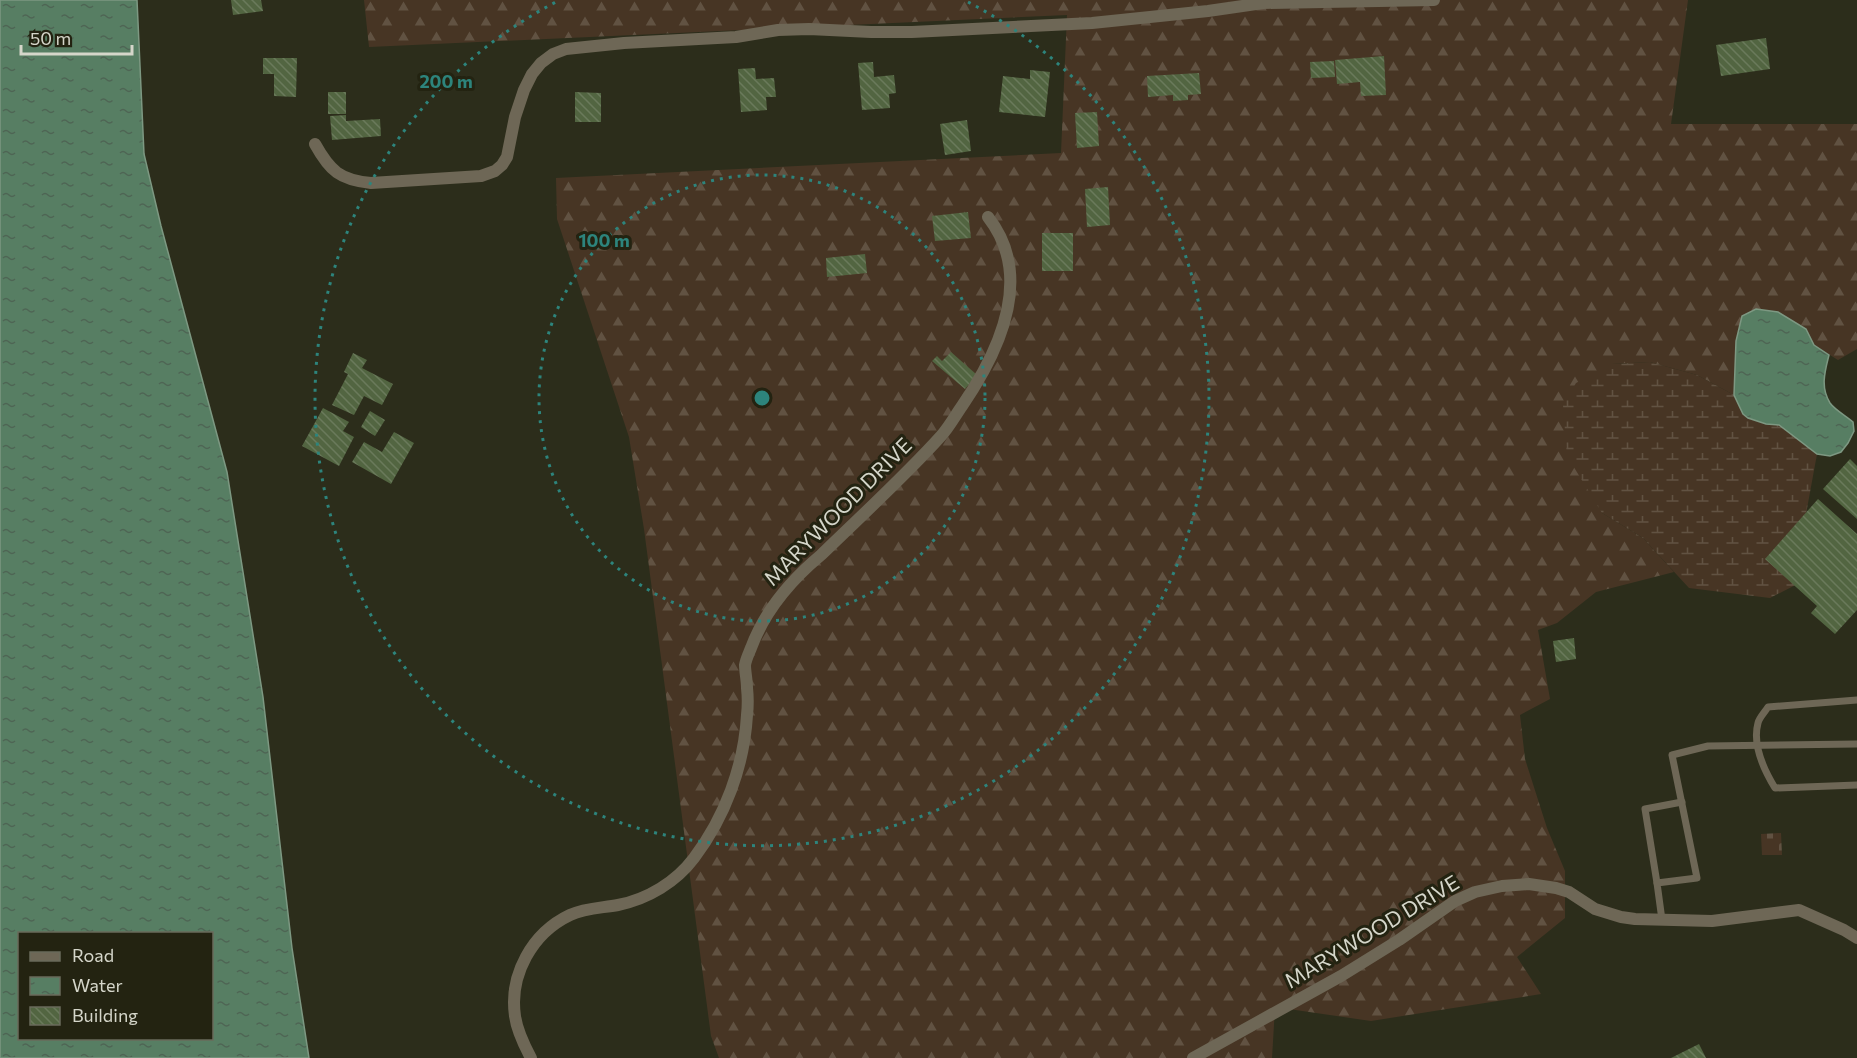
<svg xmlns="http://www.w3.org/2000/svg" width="1857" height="1058" font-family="Commissioner,sans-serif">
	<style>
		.forest { fill: url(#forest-firs) }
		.wetland { fill: url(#wetland-marsh) }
		.cemetery { fill: url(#cemetery-stones) }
		.water { fill: url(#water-ripples); stroke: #7d9882; stroke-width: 1.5; fill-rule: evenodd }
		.building { fill: url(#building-back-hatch) }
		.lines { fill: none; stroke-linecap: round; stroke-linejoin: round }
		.lane { stroke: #6e6756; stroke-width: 7 }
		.street { stroke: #6e6756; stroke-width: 12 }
		.ring { fill: none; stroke: #2d847c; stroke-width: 3; stroke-dasharray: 3 6 }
		.labels { text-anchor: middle; stroke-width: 6; stroke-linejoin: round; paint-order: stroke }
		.street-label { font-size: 21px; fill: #d5d6ca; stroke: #232311 }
		.centre { fill: #2d847c; stroke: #232311; stroke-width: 3 }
		.ring-label { font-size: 18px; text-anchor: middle; font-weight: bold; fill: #2d847c; stroke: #232311; stroke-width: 6; stroke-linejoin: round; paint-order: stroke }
	</style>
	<defs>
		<pattern id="forest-firs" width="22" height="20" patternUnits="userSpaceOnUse" patternTransform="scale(1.5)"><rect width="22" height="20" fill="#473524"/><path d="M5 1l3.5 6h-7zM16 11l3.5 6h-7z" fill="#615242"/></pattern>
		<pattern id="wetland-marsh" width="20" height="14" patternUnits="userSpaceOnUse" patternTransform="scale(1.5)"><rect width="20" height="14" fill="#473524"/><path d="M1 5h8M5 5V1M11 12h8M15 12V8" fill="none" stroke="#615242"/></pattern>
		<pattern id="cemetery-stones" width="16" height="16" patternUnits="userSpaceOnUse" patternTransform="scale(1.5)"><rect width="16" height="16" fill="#473524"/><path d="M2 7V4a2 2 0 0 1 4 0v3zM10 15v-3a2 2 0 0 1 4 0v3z" fill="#615242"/></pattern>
		<pattern id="water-ripples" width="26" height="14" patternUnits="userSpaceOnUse" patternTransform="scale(1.5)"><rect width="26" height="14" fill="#577e63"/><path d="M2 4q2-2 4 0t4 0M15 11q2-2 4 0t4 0" fill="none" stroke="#4e6554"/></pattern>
		<pattern id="building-back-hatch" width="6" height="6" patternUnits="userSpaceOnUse" patternTransform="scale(1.5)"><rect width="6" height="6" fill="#526541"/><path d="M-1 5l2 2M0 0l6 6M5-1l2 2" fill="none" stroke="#6a7a5b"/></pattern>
	</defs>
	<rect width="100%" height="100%" fill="#2c2d1b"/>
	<path class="forest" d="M364,0H1688L1671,124H1857V349L1838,360L1814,345L1806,329L1778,312L1756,309L1742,316L1736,341L1734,395L1697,375L1650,362L1612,364L1602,513L1643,538L1674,572L1596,592L1557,623L1538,630L1550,699L1520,715L1525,759L1547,828L1565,871V918L1517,957L1541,994L1371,1021L1275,1007L1272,1058H719L711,1036L644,529L629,437L557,219L556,178L1061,153L1067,15L369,47Z"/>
	<path class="wetland" d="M1650,362L1697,375L1734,395L1743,413L1766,424L1779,425L1817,454L1804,525L1809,578L1770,598L1689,588L1643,538L1602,513L1567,456L1563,405L1576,383L1612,364Z"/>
	<path class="cemetery" d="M1781,833L1782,855H1762L1761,834Z"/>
	<g class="water">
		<path d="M0,0H137L144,154L161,226L227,472L263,697L292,948L309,1058H0ZM20,934H212V1038H20Z"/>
		<path d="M1756,309L1778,312L1806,329L1814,345L1829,355C1825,371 1820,387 1830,403C1835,410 1846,416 1853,422L1854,431L1848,443L1841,452L1830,456L1817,454L1779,425L1766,424L1748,418L1743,414L1734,395L1736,341L1742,316Z"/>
	</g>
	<g class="building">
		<path d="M231,0H261L263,11L233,15Z"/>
		<path d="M1766,38L1770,69L1721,76L1716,45Z"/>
		<path d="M1384,56L1386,95L1361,96L1360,82L1337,84L1335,60Z"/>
		<path d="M263,58H297L296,97L274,96V74H263Z"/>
		<path d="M1334,61L1335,77L1311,78L1310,62Z"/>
		<path d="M873,62L874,77L894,75L896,93L889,94L890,108L862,110L858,63Z"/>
		<path d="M755,68L756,79L774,78L776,97H766L767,110L741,112L738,69Z"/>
		<path d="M1030,70L1050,72L1045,117L999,112L1003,76L1030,79Z"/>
		<path d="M1199,73L1201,94L1188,95V100L1173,101V95L1148,97L1147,76Z"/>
		<rect x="328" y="92" width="18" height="22"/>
		<path d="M575,92L601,93V122H575Z"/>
		<path d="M1097,112L1099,146L1077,148L1075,113Z"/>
		<path d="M346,115V121L380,119L381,136L332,140L330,116Z"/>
		<path d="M967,120L971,151L945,155L940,124Z"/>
		<path d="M1108,187L1110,225L1087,227L1085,189Z"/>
		<path d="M968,212L971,238L935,241L932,216Z"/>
		<rect x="1042" y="233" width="31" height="38"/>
		<path d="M865,254L867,273L827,277L826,258Z"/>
		<path d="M951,352L977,375L965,389L932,361L937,356L942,361Z"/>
		<path d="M353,353L367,360L362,368L393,384L382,405L364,396L354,415L332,405L348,374L344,372Z"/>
		<path d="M323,408L349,422L343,431L354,437L339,466L302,446Z"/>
		<path d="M370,411L385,420L375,436L361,427Z"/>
		<path d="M394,432L414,443L391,484L352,462L364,442L382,452Z"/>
		<path d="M1850,459L1857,466V519L1823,489Z"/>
		<path d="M1818,499L1857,534V610L1835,634L1811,613L1817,606L1765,559Z"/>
		<path d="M1574,638L1576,659L1556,662L1553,641Z"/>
		<path d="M1699,1044L1706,1058H1671Z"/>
	</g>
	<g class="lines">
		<g class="lane">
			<path d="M1857,700L1768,707C1765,712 1759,718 1758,723C1752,745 1764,770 1775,788L1857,785"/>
			<path d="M1657,883L1645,809L1682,802"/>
			<path d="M1662,920L1657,883L1697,878L1672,755L1708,746L1857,744"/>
		</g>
		<g class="street">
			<path d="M315,144C330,171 340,180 371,183L481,176L495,171L502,165L507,157L515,117L524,90L532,74L541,63L553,54L566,49L624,43L736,37L778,30L809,29L871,32H912L1092,23L1208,11L1263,3L1434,0"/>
			<path d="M531,1058C524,1045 517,1031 515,1016C509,975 532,933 570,915C585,908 602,908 618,905C648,899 676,882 694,858C725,817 744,766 747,715C748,706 748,697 747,688C747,680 745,672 745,665C746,659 749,653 751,648C765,610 791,580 821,555C861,516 904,477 941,436C949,427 955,416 962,406C999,352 1035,277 988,217"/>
			<path d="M1193,1058L1341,976L1399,940L1455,901L1475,892L1502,886L1529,884L1556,888L1569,892L1595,909L1621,917L1635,919L1712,921L1799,910L1844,930L1857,938"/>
		</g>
	</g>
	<g class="ring">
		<circle cx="762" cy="398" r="223"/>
		<path d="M968 2A447 447 0 1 1 556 2"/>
	</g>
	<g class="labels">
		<g class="street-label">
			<text transform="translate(838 512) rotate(-45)" y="7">MARYWOOD DRIVE</text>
			<text transform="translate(1372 932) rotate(-31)" y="7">MARYWOOD DRIVE</text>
		</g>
	</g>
	<circle cx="762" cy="398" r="9" class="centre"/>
	<g class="ring-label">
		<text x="446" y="88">200 m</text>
		<text x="604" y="247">100 m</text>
	</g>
	<rect x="18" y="932" width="195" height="108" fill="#232311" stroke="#6a6b5b" stroke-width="1.5"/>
	<rect x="30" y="952" width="30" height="9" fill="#6e6756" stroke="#6a6b5b" stroke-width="1.5"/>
	<text x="72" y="962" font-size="18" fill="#d5d6ca">Road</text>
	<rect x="30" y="977" width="30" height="18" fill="url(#water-ripples)" stroke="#6a6b5b" stroke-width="1.5"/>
	<text x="72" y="992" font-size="18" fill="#d5d6ca">Water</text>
	<rect x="30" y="1007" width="30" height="18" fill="url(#building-back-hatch)" stroke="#6a6b5b" stroke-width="1.5"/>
	<text x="72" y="1022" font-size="18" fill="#d5d6ca">Building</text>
	<path d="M21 45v9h111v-9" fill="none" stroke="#d5d6ca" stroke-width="3"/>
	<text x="30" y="45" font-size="18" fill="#d5d6ca" stroke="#232311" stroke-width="4.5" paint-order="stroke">50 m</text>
</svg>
